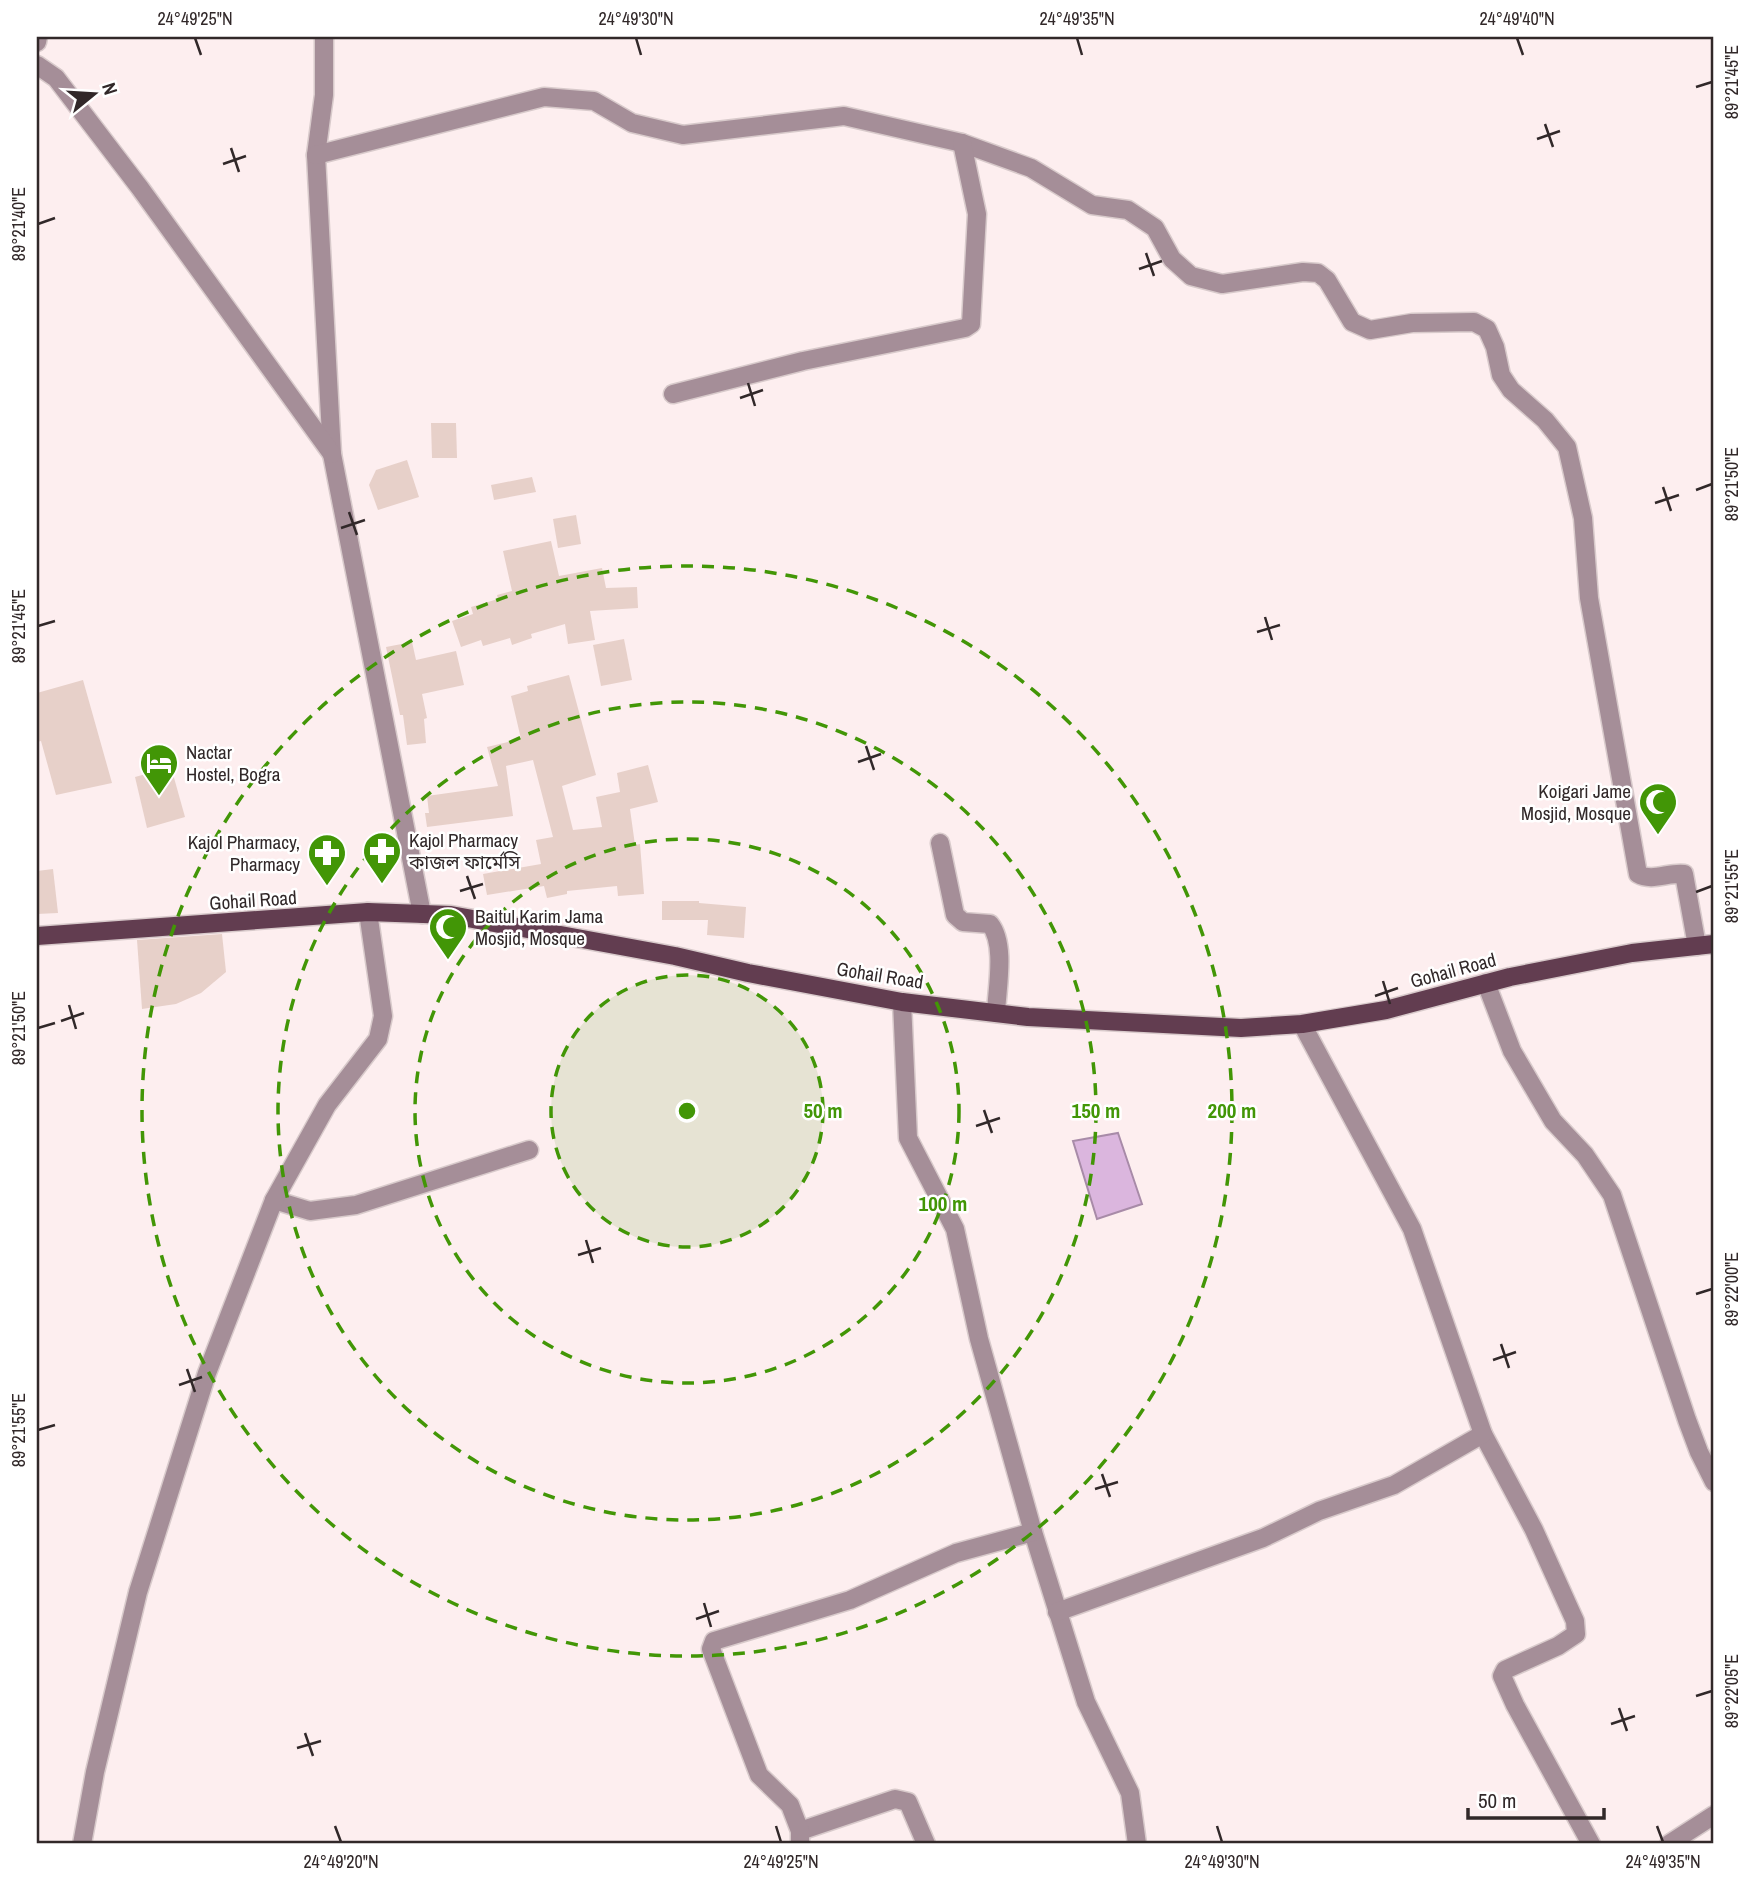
<svg xmlns="http://www.w3.org/2000/svg" width="1751" height="1881" font-family="'Archivo Narrow','Noto Sans Bengali',sans-serif">
	<style>
		.water { fill: #dbb6de; stroke: #a88ba8; stroke-width: 2 }
		.building { fill: #e7d0c9 }
		.lines { fill: none; stroke-linecap: round; stroke-linejoin: round }
		.minor-casing { stroke: #d8cacb; stroke-width: 21 }
		.major-casing { stroke: #d8cacb; stroke-width: 21 }
		.minor { stroke: #a58e98; stroke-width: 18 }
		.major { stroke: #623d50; stroke-width: 18 }
		.ticks { fill: none; stroke: #312829; stroke-width: 2.5 }
		.ring { fill: none; stroke: #429606; stroke-width: 3.5; stroke-dasharray: 12 9 }
		.labels { text-anchor: middle; stroke-width: 5; stroke-linejoin: round; paint-order: stroke }
		.poi-label { font-size: 19px; fill: #312829; stroke: #fff; text-anchor: start }
		.street-label { font-size: 19px; fill: #312829; stroke: #fff }
		.centre { fill: #429606; stroke: #fff; stroke-width: 3.5 }
		.ring-label { font-size: 21px; text-anchor: middle; font-weight: bold; fill: #429606; stroke: #fff; stroke-width: 5; stroke-linejoin: round; paint-order: stroke }
		.neatline { fill: none; stroke: #312829; stroke-width: 2.5 }
		.ticks-label { font-size: 18px; text-anchor: middle; fill: #312829 }
	</style>
	<rect width="100%" height="100%" fill="#fdeeef"/>
	<path class="water" d="M1118,1133L1142,1204L1097,1219L1073,1141Z"/>
	<g class="building">
		<path d="M431,423H456L457,458H432Z"/>
		<path d="M407,460L419,497L378,510L369,485L376,470Z"/>
		<path d="M532,477L536,492L494,500L491,485Z"/>
		<path d="M576,515L581,544L558,548L553,519Z"/>
		<path d="M551,541L559,576L602,568L606,588L637,587L638,608L590,611L595,640L568,644L565,624L531,634L532,638L512,645L510,638L483,646L481,640L461,647L452,621L473,614L471,607L498,599L497,595L512,591L503,551Z"/>
		<path d="M624,639L632,680L601,686L593,645Z"/>
		<path d="M412,642L416,660L456,651L464,685L422,694L427,718L424,719L426,743L407,745L403,715H400L386,647Z"/>
		<path d="M569,675L596,775L562,786L573,830L602,827L596,797L620,792L617,773L648,765L658,802L630,809L635,845L640,844L644,894L618,896L617,886L567,891V894L547,898L544,886L487,895L483,874L541,864L536,840L553,837L533,760L506,766L513,816L427,827L425,813H429L427,796L498,786L487,747L521,739L511,696L528,691L527,686Z"/>
		<path d="M83,680L112,783L56,795L41,741L37,742V693Z"/>
		<path d="M171,767L185,817L147,828L135,777Z"/>
		<path d="M53,869L58,913L37,914V871Z"/>
		<path d="M662,901H699V903L746,907L744,938L707,935L708,920H662Z"/>
		<path d="M222,934L226,972L201,993L176,1004L142,1009L137,940Z"/>
	</g>
	<g class="lines">
		<defs>
			<g id="minor">
				<path d="M324,37V95L316,155L332,454L422,914"/>
				<path d="M37,42L38,37"/>
				<path d="M37,65L56,78L140,188L332,454"/>
				<path d="M316,155L544,97L594,101L632,123L683,135L844,116L962,143L1031,168L1092,205L1128,210L1155,228L1172,259L1191,276L1222,284L1303,272L1318,273L1327,280L1352,322L1370,330L1412,323L1474,322L1487,329L1495,347L1501,375L1511,390L1545,420L1567,447L1583,518L1589,598L1638,874C1652,882 1669,872 1684,874L1697,946"/>
				<path d="M673,394L803,361L965,328L971,324L977,214L962,143"/>
				<path d="M940,843L955,915L963,922L990,924C1006,944 997,988 996,1013"/>
				<path d="M1486,983L1512,1051L1553,1121L1585,1155L1612,1195L1687,1420L1699,1452L1714,1482"/>
				<path d="M902,1002L908,1138L955,1229L979,1339L1033,1532L1086,1702L1130,1793L1137,1844"/>
				<path d="M1302,1024L1412,1229L1483,1434L1534,1530L1575,1621L1576,1634L1558,1646L1505,1670L1502,1676L1515,1705L1591,1844"/>
				<path d="M274,1200L310,1211L356,1205L529,1150"/>
				<path d="M1057,1612L1263,1538L1319,1511L1394,1485L1483,1434"/>
				<path d="M800,1831L895,1799L908,1802L926,1844"/>
				<path d="M82,1844L95,1772L138,1592L207,1373L274,1200L327,1105L378,1039L383,1016L368,912"/>
				<path d="M800,1844V1831L790,1805L759,1775L711,1649L714,1641L850,1600L956,1553L1033,1532"/>
				<path d="M1669,1844L1714,1815"/>
			</g>
			<path id="major" d="M37,936L368,912L451,915L675,956L748,973L902,1002L1028,1017L1241,1028L1302,1024L1386,1010L1510,977L1632,953L1714,944"/>
		</defs>
		<use href="#minor" class="minor-casing"/>
		<use href="#major" class="major-casing"/>
		<use href="#minor" class="minor"/>
		<use href="#major" class="major"/>
	</g>
	<path class="ticks" d="M195,38L201,55M636,38L641,55M1077,38L1082,55M1517,38L1523,55M1696,87L1712,82M1545,124L1553,147M1537,139L1560,131M231,148L239,172M223,164L246,156M38,224L55,218M1146,253L1154,276M1139,269L1162,261M748,383L755,406M740,398L763,390M1663,487L1671,511M1696,490L1712,484M1655,503L1679,495M349,512L357,535M341,528L365,520M1265,617L1272,640M38,626L55,621M1257,632L1280,625M866,746L874,770M858,762L881,754M467,876L475,899M460,891L483,884M1696,892L1712,886M1383,981L1390,1004M1375,996L1398,988M69,1005L76,1029M61,1021L84,1013M38,1028L55,1023M984,1110L992,1133M976,1126L1000,1118M586,1240L593,1263M578,1255L601,1248M1696,1294L1712,1289M1501,1344L1509,1368M1493,1360L1516,1352M187,1369L195,1392M179,1385L202,1377M38,1430L55,1425M1102,1474L1110,1497M1095,1489L1118,1482M704,1603L711,1627M696,1619L719,1611M1696,1696L1712,1691M1619,1708L1627,1731M1611,1724L1635,1716M305,1733L313,1756M297,1748L321,1741M335,1826L341,1842M776,1826L781,1842M1217,1826L1222,1842M1657,1826L1663,1842"/>
	<circle cx="687" cy="1111" r="136" fill="#429606" fill-opacity=".12"/>
	<g class="ring">
		<circle cx="687" cy="1111" r="136"/>
		<circle cx="687" cy="1111" r="272"/>
		<circle cx="687" cy="1111" r="409"/>
		<circle cx="687" cy="1111" r="545"/>
	</g>
	<defs>
		<symbol id="hotel-pin" viewBox="-11 -11 22 30"><path d="M0 17L-7.5 6A9.5 9.5 0 1 1 7.5 6Z" fill="#429606" stroke="#fff"/><path d="M-6-4.5h1.5V1H6V5H4.5V3h-9V5H-6ZM-4 0a1.8 1.8 0 1 1 3.6 0ZM.5 0V-2.5h3Q6-2.5 6 0Z" fill="#fff"/></symbol>
		<symbol id="mosque-pin" viewBox="-11 -11 22 30"><path d="M0 17L-7.5 6A9.5 9.5 0 1 1 7.5 6Z" fill="#429606" stroke="#fff"/><path d="M3.5-4.9A6 6 0 1 0 3.5 4.9A5 5 0 1 1 3.5-4.9Z" fill="#fff"/></symbol>
		<symbol id="pharmacy-pin" viewBox="-11 -11 22 30"><path d="M0 17L-7.5 6A9.5 9.5 0 1 1 7.5 6Z" fill="#429606" stroke="#fff"/><path d="M-2-6h4v4h4v4h-4v4h-4v-4h-4v-4h4Z" fill="#fff"/></symbol>
	</defs>
	<g fill-rule="evenodd">
		<use href="#hotel-pin" x="137" y="741" width="44" height="60"/>
		<use href="#mosque-pin" x="1636" y="780" width="44" height="60"/>
		<use href="#pharmacy-pin" x="360" y="829" width="44" height="60"/>
		<use href="#pharmacy-pin" x="305" y="831" width="44" height="60"/>
		<use href="#mosque-pin" x="426" y="905" width="44" height="60"/>
	</g>
	<g class="labels">
		<g class="poi-label">
			<text x="186" y="759">Nactar<tspan x="186" dy="22">Hostel, Bogra</tspan></text>
			<text x="1631" y="798" text-anchor="end">Koigari Jame<tspan x="1631" dy="22">Mosjid, Mosque</tspan></text>
			<text x="409" y="847">Kajol Pharmacy<tspan x="409" dy="22">কাজল ফার্মেসি</tspan></text>
			<text x="300" y="849" text-anchor="end">Kajol Pharmacy,<tspan x="300" dy="22">Pharmacy</tspan></text>
			<text x="475" y="923">Baitul Karim Jama<tspan x="475" dy="22">Mosjid, Mosque</tspan></text>
		</g>
		<g class="street-label">
			<text transform="translate(253 900) rotate(-4)" y="7">Gohail Road</text>
			<text transform="translate(1453 970) rotate(-15)" y="7">Gohail Road</text>
			<text transform="translate(880 975) rotate(9)" y="7">Gohail Road</text>
		</g>
	</g>
	<circle cx="687" cy="1111" r="10" class="centre"/>
	<g class="ring-label">
		<text x="823" y="1118">50 m</text>
		<text x="1096" y="1118">150 m</text>
		<text x="1232" y="1118">200 m</text>
		<text x="943" y="1211">100 m</text>
	</g>
	<rect width="1751" height="1881" fill="none" stroke="#ffffff" stroke-width="77"/>
	<g transform="translate(94 94) rotate(72)" stroke="#ffffff" stroke-width="5" paint-order="stroke">
	<path d="M0-5L12 26L0 18L-12 26Z" fill="#312829"/>
	<text y="-10" font-size="19" font-weight="bold" text-anchor="middle" fill="#312829">N</text>
	</g>
	<path d="M1468 1808v10h136v-10" fill="none" stroke="#312829" stroke-width="3.5"/>
	<text x="1478" y="1808" font-size="21" fill="#312829" stroke="#ffffff" stroke-width="5" paint-order="stroke">50 m</text>
	<rect x="38" y="38" width="1674" height="1804" class="neatline"/>
	<g class="ticks-label">
		<text x="195" y="25">24°49'25"N</text>
		<text x="636" y="25">24°49'30"N</text>
		<text x="1077" y="25">24°49'35"N</text>
		<text x="1517" y="25">24°49'40"N</text>
		<text transform="translate(1732 82) rotate(-90)" y="6">89°21'45"E</text>
		<text transform="translate(19 224) rotate(-90)" y="6">89°21'40"E</text>
		<text transform="translate(1732 484) rotate(-90)" y="6">89°21'50"E</text>
		<text transform="translate(19 626) rotate(-90)" y="6">89°21'45"E</text>
		<text transform="translate(1732 886) rotate(-90)" y="6">89°21'55"E</text>
		<text transform="translate(19 1028) rotate(-90)" y="6">89°21'50"E</text>
		<text transform="translate(1732 1289) rotate(-90)" y="6">89°22'00"E</text>
		<text transform="translate(19 1430) rotate(-90)" y="6">89°21'55"E</text>
		<text transform="translate(1732 1691) rotate(-90)" y="6">89°22'05"E</text>
		<text x="341" y="1868">24°49'20"N</text>
		<text x="781" y="1868">24°49'25"N</text>
		<text x="1222" y="1868">24°49'30"N</text>
		<text x="1663" y="1868">24°49'35"N</text>
	</g>
</svg>
